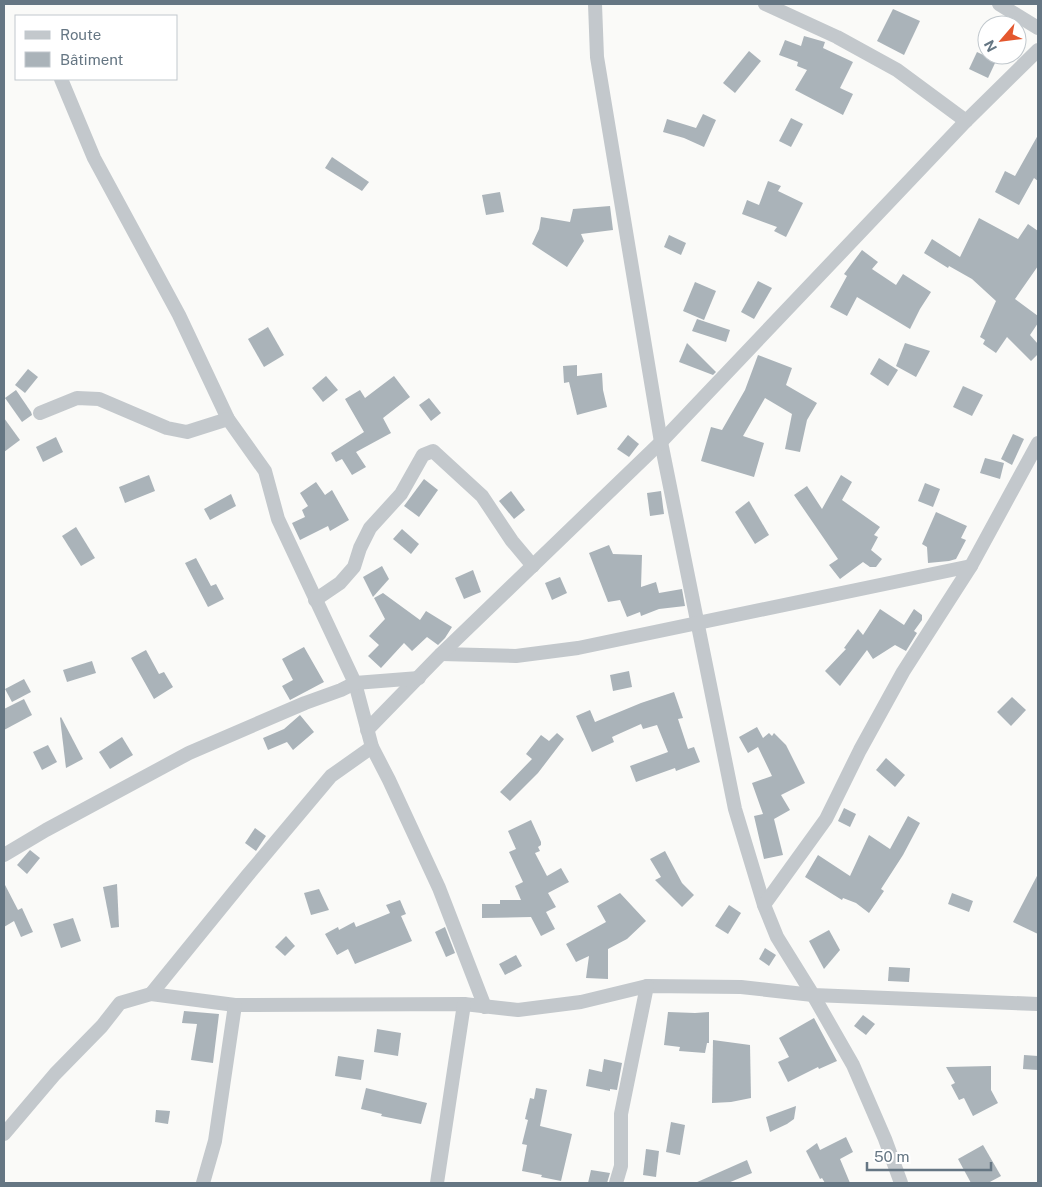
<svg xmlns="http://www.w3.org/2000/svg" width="1042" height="1187" font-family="'Public Sans',sans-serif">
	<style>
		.building { fill: #aab3b9 }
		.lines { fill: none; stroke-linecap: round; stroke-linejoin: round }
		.minor { stroke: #c3c8cc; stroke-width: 14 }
	</style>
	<rect width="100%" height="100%" fill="#fafaf8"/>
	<g class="building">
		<path d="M893,9L920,21L904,55L877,41Z"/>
		<path d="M804,36L825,42L823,48L853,62L840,88L853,94L843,115L795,90L807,70L797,66L798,62L779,55L785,40L801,46Z"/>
		<path d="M749,51L761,61L735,93L723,83Z"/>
		<path d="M977,52L996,61L988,78L969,69Z"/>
		<path d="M703,114L716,120L704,147L684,138L663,132L667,119L696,128Z"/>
		<path d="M791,118L803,124L791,147L779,141Z"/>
		<path d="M1038,135V181L1034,178L1019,205L995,192L1005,171L1015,176Z"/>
		<path d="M332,157L369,182L362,191L325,168Z"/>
		<path d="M768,181L781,186L778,191L803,203L786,237L774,231L777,227L742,214L747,200L759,205Z"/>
		<path d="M500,192L504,212L486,215L482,195Z"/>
		<path d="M610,206L613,230L581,234L584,241L567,267L532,244L539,229L541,217L570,222L573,209Z"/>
		<path d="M979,218L1018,239L1028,224L1038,231V266L1015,299L1038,316V323L1030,335L1038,344V354L1031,361L1007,337L996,353L983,344L985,340L980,337L996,301L972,279L949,266L948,268L924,253L932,239L960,257Z"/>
		<path d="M669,235L686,243L681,255L664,247Z"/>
		<path d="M862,250L878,262L872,269L896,285L903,274L931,292L920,309L910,329L857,297L847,316L830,307L847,276L844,274Z"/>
		<path d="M758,281L772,288L754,319L741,312Z"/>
		<path d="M695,282L716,291L704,320L683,311Z"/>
		<path d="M697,319L730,330L726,342L692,331Z"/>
		<path d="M268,327L284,355L264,367L248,339Z"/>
		<path d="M687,343L716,372L713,375L679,362Z"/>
		<path d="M905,343L930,351L916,377L896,366Z"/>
		<path d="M758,355L792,368L786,385L817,403L807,420L800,452L785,449L792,414L765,398L743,436L764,443L754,477L701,461L711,427L722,430L745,390Z"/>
		<path d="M879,358L898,370L888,386L870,374Z"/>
		<path d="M577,365V376L602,373L603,390L607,407L577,415L569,382L564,383L563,366Z"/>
		<path d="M28,369L38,377L25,393L15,385Z"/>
		<path d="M326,376L338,390L323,402L312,388Z"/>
		<path d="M394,376L410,397L383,418L391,433L356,452L366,467L352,475L342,459L336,462L331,453L364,432L345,399L360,390L365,398Z"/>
		<path d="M963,386L983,395L972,416L953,407Z"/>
		<path d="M16,390L31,412L32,415L22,422L5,398Z"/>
		<path d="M429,398L441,413L431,421L419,405Z"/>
		<path d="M4,418L20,440L4,452Z"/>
		<path d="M1013,434L1024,439L1012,465L1001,459Z"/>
		<path d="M628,435L639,444L629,457L617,449Z"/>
		<path d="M56,437L63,452L43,462L36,447Z"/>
		<path d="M985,458L1004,463L1000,479L980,473Z"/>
		<path d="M149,475L155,491L125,503L119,487Z"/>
		<path d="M841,475L852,482L842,500L880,527L874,535L878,537L871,550L882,559L876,567H870L863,562L840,579L829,565L838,559L794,495L807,486L822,509Z"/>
		<path d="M424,479L438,490L419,517L404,506Z"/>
		<path d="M316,482L325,495L332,490L349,520L330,531L328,526L300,540L292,523L305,517L302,510L308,506L300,493Z"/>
		<path d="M925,483L940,489L933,507L918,501Z"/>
		<path d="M511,491L525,510L514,519L499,501Z"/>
		<path d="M661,491L664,514L650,516L647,493Z"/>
		<path d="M231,494L236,506L210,520L204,509Z"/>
		<path d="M749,501L769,535L755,544L735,512Z"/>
		<path d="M936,512L967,526L961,538L966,540L956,559L949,561L928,563L927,547L922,544Z"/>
		<path d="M76,527L95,558L81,566L62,536Z"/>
		<path d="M402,529L419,544L411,554L393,539Z"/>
		<path d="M609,545L613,554L642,555L641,587L656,582L659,593L682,589L685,606L659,609L641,616L640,612L627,617L620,600L608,602L589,553Z"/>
		<path d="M196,558L211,586L216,584L224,599L208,607L185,563Z"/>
		<path d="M382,566L389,579L373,597L363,577Z"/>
		<path d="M473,570L481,592L464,599L455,578Z"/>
		<path d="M560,577L567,593L552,600L545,583Z"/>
		<path d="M383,593L420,620L426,611L452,627L445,638L438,645L427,637L412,651L404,643L381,668L368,656L379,645L369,636L385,619L374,598Z"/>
		<path d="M880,609L904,625L914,609L922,615V620L914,631L917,633L906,651L895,645L873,659L867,650L840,686L825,671L846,649L844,648L858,629L863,635Z"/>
		<path d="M304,647L324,682L290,700L282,686L293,680L282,659Z"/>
		<path d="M146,650L159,674L164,672L173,687L154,699L131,658Z"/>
		<path d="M92,661L96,673L67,682L63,670Z"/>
		<path d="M629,671L632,687L613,691L610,675Z"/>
		<path d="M24,679L31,692L12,702L5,689Z"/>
		<path d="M674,692L683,718L678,719L688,749L694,747L700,762L676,771L675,768L636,782L630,766L668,752L657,725L643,729L641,724L612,737L614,742L592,752L576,716L590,710L595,722L641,703Z"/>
		<path d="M1012,697L1026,710L1011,726L997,712Z"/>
		<path d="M24,699L32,715L4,730V709Z"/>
		<path d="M300,715L314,732L293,750L287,742L268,750L263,738L284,729Z"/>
		<path d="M61,717L83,759L66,768L60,718Z"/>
		<path d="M757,727L763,738L769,733L772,736L774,733L786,745L805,783L781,795L790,810L774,819L783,855L764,859L754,816L763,814L752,783L772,776L758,747L748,753L739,737Z"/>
		<path d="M557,733L564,739L538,773L510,801L500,792L532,759L526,754L541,735L549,741Z"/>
		<path d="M122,737L133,755L110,769L99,752Z"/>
		<path d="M48,745L57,762L42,770L33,752Z"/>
		<path d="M886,758L905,775L895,787L876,770Z"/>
		<path d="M844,808L856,814L850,827L838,821Z"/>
		<path d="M908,816L920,823L903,855L881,889L884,891L869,913L856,903L843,898L842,900L805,877L818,855L850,876L869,835L890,849Z"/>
		<path d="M531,820L541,842V845L538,847L540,851L535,853L547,876L561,868L569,882L548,893L556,907L546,912L555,929L541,936L531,917L482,918V904H500V900H521L515,886L523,882L509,852L516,849L508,831Z"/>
		<path d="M255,828L266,836L256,851L245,843Z"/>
		<path d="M30,850L40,858L27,874L17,865Z"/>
		<path d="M665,851L682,883L694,895L682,907L655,880L661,877L650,859Z"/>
		<path d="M1038,874V934L1013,922Z"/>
		<path d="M4,883L18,910L22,908L33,932L21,937L14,921L4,927Z"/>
		<path d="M117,884L119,927L111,928L103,887Z"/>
		<path d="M319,889L329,910L311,915L304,893Z"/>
		<path d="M620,893L646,921L627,939L608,949V979L586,978L589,956L576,962L566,944L606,922L597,906Z"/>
		<path d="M952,893L973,901L969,912L948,904Z"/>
		<path d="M400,900L406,914L401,916L412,941L355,964L348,949L337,955L325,934L338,927L339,930L354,922L356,927L390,913L386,905Z"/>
		<path d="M729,905L741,913L728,934L715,926Z"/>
		<path d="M73,918L81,941L61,948L53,924Z"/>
		<path d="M445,927L455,953L446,957L435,932Z"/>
		<path d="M829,930L840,950L824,969L809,941Z"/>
		<path d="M286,936L295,946L285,956L275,947Z"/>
		<path d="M765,948L776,955L769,966L759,959Z"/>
		<path d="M516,955L522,966L505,975L499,964Z"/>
		<path d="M889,967L910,968L909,982L888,981Z"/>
		<path d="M184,1011L219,1014L213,1063L191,1060L197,1024L182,1023Z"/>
		<path d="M668,1012L695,1013L709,1012V1043H707L705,1053L679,1051L680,1047L664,1045Z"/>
		<path d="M863,1015L875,1024L866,1035L854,1026Z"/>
		<path d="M814,1018L837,1061L819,1069L818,1067L788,1082L778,1062L789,1057L779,1038Z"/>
		<path d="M377,1029L401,1033L398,1056L374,1052Z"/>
		<path d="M713,1040L750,1045L751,1098L731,1102L712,1103Z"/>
		<path d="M1024,1055L1038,1056V1070L1023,1069Z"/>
		<path d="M338,1056L364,1060L361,1080L335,1076Z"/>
		<path d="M604,1059L622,1063L617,1090L610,1089V1091L586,1086L589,1069L602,1072Z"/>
		<path d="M991,1066V1090L998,1103L973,1116L964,1098L959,1100L951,1085L955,1083L946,1067Z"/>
		<path d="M366,1088L427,1103L421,1124L381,1116L382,1114L361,1109Z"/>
		<path d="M536,1088L547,1090L540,1126L572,1134L561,1181L541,1177L542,1175L522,1171L527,1145L522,1144L528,1120L525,1119L530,1098L534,1099Z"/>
		<path d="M796,1106L794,1119L787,1124L770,1132L766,1117Z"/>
		<path d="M156,1110L170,1111L168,1124L155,1122Z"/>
		<path d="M671,1122L685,1125L680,1155L666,1152Z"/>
		<path d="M846,1137L853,1152L840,1159L850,1183H825L822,1178L820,1179L806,1151L817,1143L820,1150Z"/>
		<path d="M983,1145L1001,1176L988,1183H971L958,1159Z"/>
		<path d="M646,1149L659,1151L656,1177L643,1175Z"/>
		<path d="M747,1160L752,1173L728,1183H695Z"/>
		<path d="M591,1170L610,1173L607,1183H588Z"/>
	</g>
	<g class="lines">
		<g class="minor">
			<path d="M595,4L597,57L661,442L735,809L764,905L777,937L813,995L853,1065L885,1139L901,1183"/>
			<path d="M765,4L837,37L897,70L966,121"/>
			<path d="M999,4L1038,28"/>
			<path d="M61,79L94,158L179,315L228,419L265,471L278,519L355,683L372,747L389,780L439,888L485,1007"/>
			<path d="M40,413L77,398L99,399L167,428L187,432L228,419"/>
			<path d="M315,600L340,583L354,567L360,548L370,528L401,494L423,455L433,451L482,496L512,541L533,566"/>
			<path d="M441,654L516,656L578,648L971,566"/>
			<path d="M367,730L441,654L661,442L966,121L1038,50"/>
			<path d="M4,855L46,830L189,753L305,703L341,690L355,683L419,678"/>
			<path d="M764,905L826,819L860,750L903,672L971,566L1038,443"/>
			<path d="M151,994L247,876L331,776L372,747"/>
			<path d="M4,1134L55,1074L102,1026L120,1003L151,994L235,1005L464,1004L518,1010L581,1002L647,986L741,987L813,995L1038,1004"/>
			<path d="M203,1183L215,1141L235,1005"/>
			<path d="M437,1183L464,1004"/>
			<path d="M616,1183L621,1166V1114L647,986"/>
		</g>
	</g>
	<rect width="1042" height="1187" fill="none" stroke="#657683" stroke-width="10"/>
	<rect x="15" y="15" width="162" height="65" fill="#ffffff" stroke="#c1c8cd"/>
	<rect x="25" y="31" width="25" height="8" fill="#c3c8cc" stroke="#c1c8cd"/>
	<text x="60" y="40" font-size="15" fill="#657683">Route</text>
	<rect x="25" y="52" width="25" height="15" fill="#aab3b9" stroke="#c1c8cd"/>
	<text x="60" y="65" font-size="15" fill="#657683">Bâtiment</text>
	<g transform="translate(1002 40) rotate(242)"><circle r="24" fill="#ffffff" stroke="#c1c8cd"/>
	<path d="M0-4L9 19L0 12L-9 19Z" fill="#e4572e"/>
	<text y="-8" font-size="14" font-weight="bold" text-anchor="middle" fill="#657683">N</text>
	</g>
	<path d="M867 1162v8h124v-8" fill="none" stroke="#657683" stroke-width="2.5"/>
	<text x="874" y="1162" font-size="15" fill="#657683" stroke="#ffffff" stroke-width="4" paint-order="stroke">50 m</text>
</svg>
